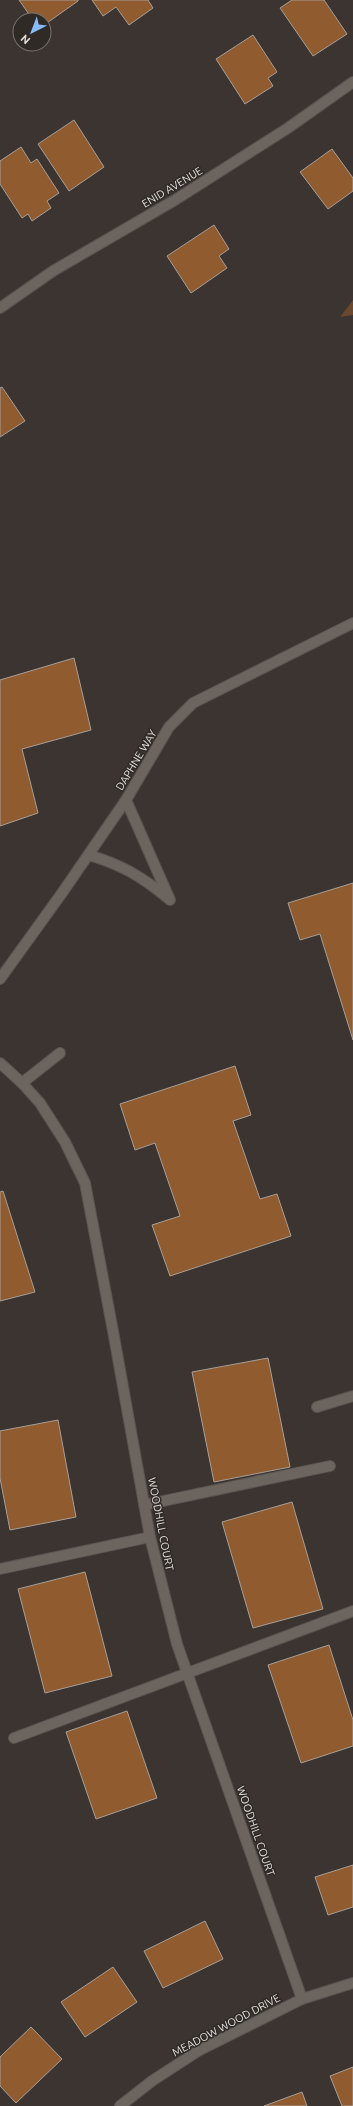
<svg xmlns="http://www.w3.org/2000/svg" width="353" height="2106" font-family="Ubuntu,sans-serif">
<rect width="100%" height="100%" fill="#3b3430"/>
<polygon fill="#69482f" points="353,300 353,315 340,317"/>
<g fill="#905b2e" stroke="#a79f99">
<polygon points="19,0 78,0 78,1 44,25 44,20 33,20"/>
<polygon points="92,0 148,0 153,8 129,25 116,7 103,16"/>
<polygon points="292,0 324,0 347,34 313,56 280,8"/>
<polygon points="253,35 277,72 268,78 273,86 245,104 216,59"/>
<polygon points="74,120 104,167 69,191 38,144"/>
<polygon points="21,147 31,163 37,159 59,193 47,201 51,208 32,221 28,214 22,218 0,184 0,161"/>
<polygon points="332,149 353,178 353,191 328,209 300,172"/>
<polygon points="214,225 229,249 219,256 227,268 191,293 167,256"/>
<polygon points="2,387 25,421 0,437 0,388"/>
<polygon points="74,658 91,730 22,749 38,813 0,826 0,680"/>
<polygon points="353,883 353,1040 320,934 300,940 288,903"/>
<polygon points="235,1066 251,1115 233,1121 260,1199 277,1194 291,1236 170,1276 152,1225 180,1216 155,1143 135,1150 120,1104"/>
<polygon points="3,1191 35,1292 0,1301 0,1192"/>
<polygon points="268,1358 290,1467 214,1482 192,1372"/>
<polygon points="58,1420 76,1517 10,1530 0,1478 0,1431"/>
<polygon points="292,1502 323,1609 253,1628 222,1522"/>
<polygon points="85,1572 112,1676 45,1693 18,1589"/>
<polygon points="329,1645 353,1720 353,1746 301,1763 268,1665"/>
<polygon points="127,1711 157,1798 96,1819 66,1732"/>
<polygon points="353,1865 353,1907 328,1915 315,1877"/>
<polygon points="205,1921 223,1959 163,1988 144,1951"/>
<polygon points="113,1967 137,2002 85,2037 61,2002"/>
<polygon points="31,2027 62,2059 16,2103 0,2086 0,2057"/>
<polygon points="353,2067 353,2106 342,2106 330,2076"/>
<polygon points="302,2092 307,2106 264,2106"/>
</g>
<g fill="none" stroke-linecap="round" stroke-linejoin="round">
<g stroke="#58534f" stroke-width="12">
<g id="minor">
<polyline points="0,308 53,271 175,200 288,128 353,82"/>
<polyline points="126,800 170,900"/>
<path d="M89,855C122,865 141,876 169,899"/>
<polyline points="0,979 62,893 126,800 169,727 193,703 353,623"/>
<polyline points="0,1063 22,1083 40,1103 65,1142 85,1183 113,1331 150,1537 177,1644 302,1999"/>
<polyline points="22,1083 60,1053"/>
<polyline points="317,1407 353,1396"/>
<polyline points="144,1505 330,1466"/>
<polyline points="0,1569 150,1537"/>
<polyline points="14,1738 353,1611"/>
<polyline points="120,2106 152,2081 198,2051 302,1999 353,1983"/>
</g>
</g>
<use href="#minor" stroke="#6b645f" stroke-width="10"/>
</g>
<g text-anchor="middle" dominant-baseline="central" stroke-width="3" stroke-linejoin="round" paint-order="stroke">
<g font-size="11" fill="#e4e0dd" stroke="#302a26">
<text transform="translate(172 187) rotate(-31)">ENID AVENUE</text>
<text transform="translate(136 760) rotate(-59)">DAPHNE WAY</text>
<text transform="translate(161 1524) rotate(79)">WOODHILL COURT</text>
<text transform="translate(256 1831) rotate(71)">WOODHILL COURT</text>
<text transform="translate(226 2025) rotate(-28)">MEADOW WOOD DRIVE</text>
</g>
</g>
<g transform="translate(32 32) rotate(222)"><circle r="19" fill="#302a26" stroke="#78736f"/>
<path d="M0-3L7 15L0 10L-7 15Z" fill="#87bbfc"/>
<text y="-6" font-size="11" font-weight="bold" text-anchor="middle" fill="#e4e0dd">N</text>
</g>
</svg>
